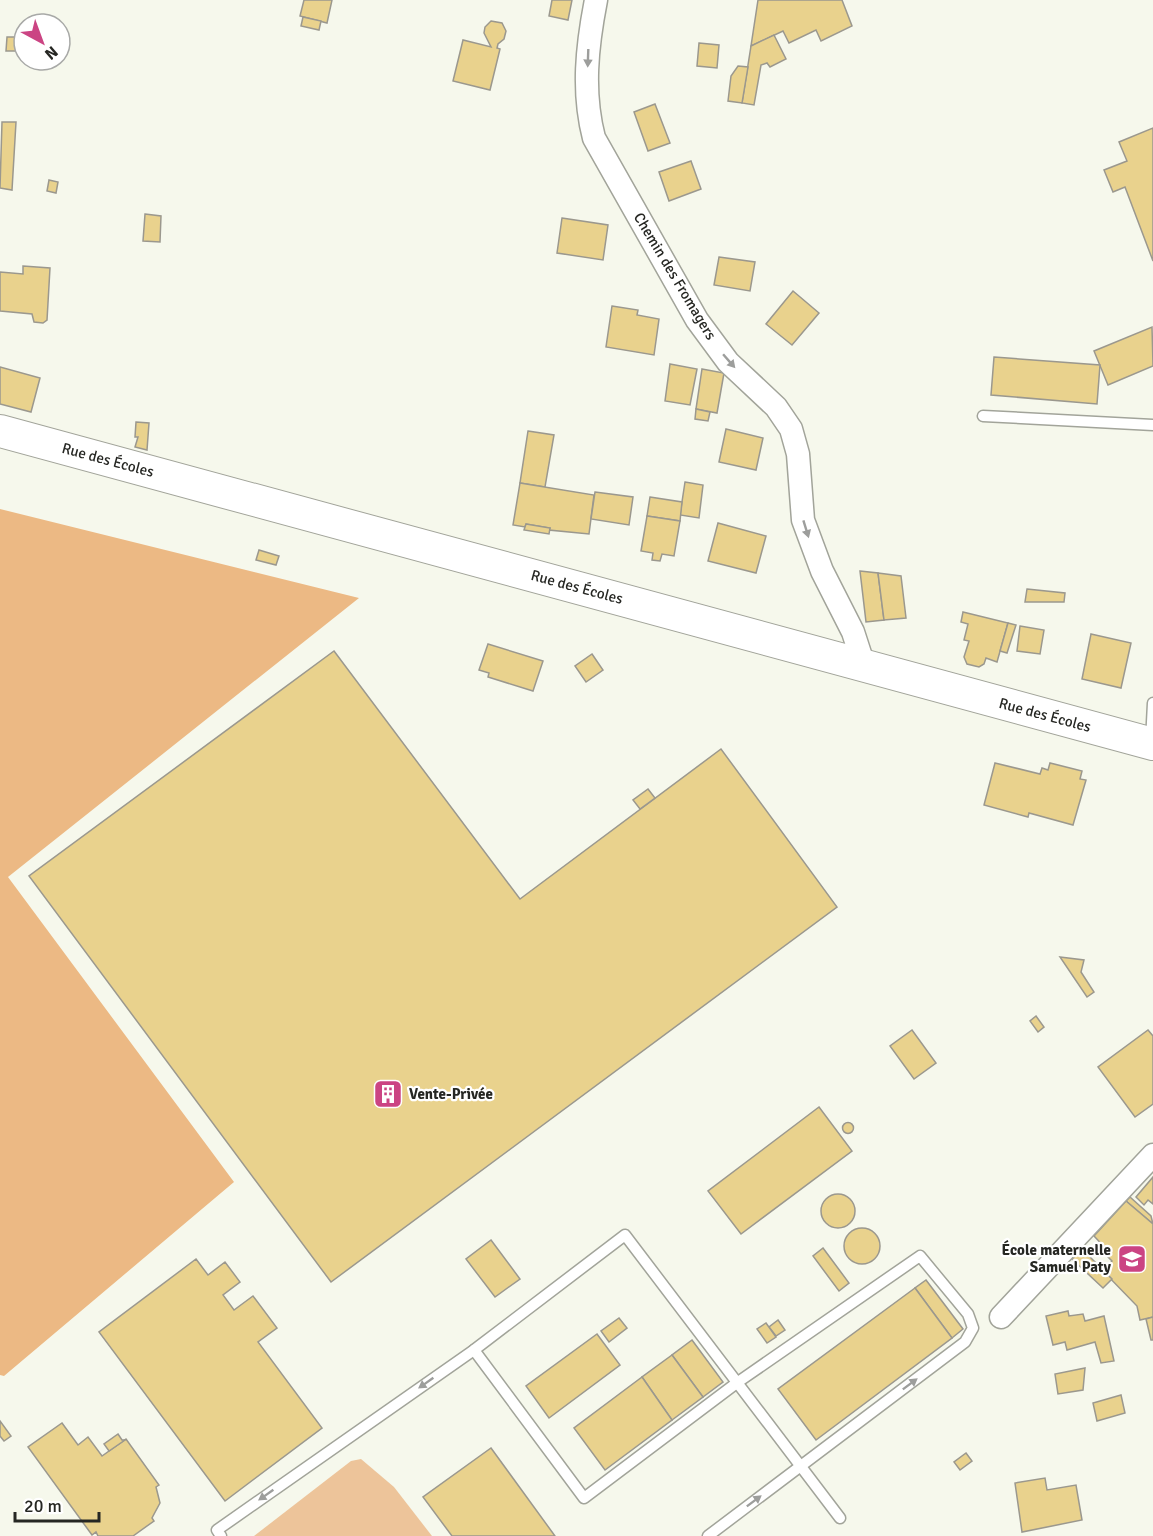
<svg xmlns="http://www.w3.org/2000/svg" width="1153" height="1536" font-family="Signika,sans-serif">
<rect width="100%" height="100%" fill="#f6f8ec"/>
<polygon fill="#edc49a" points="361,1459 394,1487 432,1536 254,1536 351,1461"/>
<polygon fill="#ecb984" points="0,509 359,598 8,877 234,1182 4,1376 0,1375"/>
<g fill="#e9d28d" stroke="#9b988e" stroke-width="1.5">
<polygon points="304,0 332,0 327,23 300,16"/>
<polygon points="552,0 572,0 568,20 549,16"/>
<polygon points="758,0 842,0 852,26 821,41 816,30 789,43 783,31 751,46"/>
<polygon points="303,17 321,21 319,30 301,26"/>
<polygon points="491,21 502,23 506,31 504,39 498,44 497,48 500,49 490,90 453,81 463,40 491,47 484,33 485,27"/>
<polygon points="774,35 786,59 770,67 767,63 761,65 754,105 742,103 751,46"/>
<polygon points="7,37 24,37 24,51 6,51"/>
<polygon points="699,43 719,45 717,68 697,66"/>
<polygon points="738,66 748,67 742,103 728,101 731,76"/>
<polygon points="655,104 670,143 648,151 634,112"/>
<polygon points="2,122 16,122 12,190 0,188"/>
<polygon points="1153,128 1153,261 1125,187 1113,192 1104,170 1127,161 1119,142"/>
<polygon points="691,161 701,189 669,201 659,172"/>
<polygon points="49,180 58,182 56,193 47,191"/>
<polygon points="145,214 161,216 160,242 143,241"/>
<polygon points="562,218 608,225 603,260 557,253"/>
<polygon points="719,257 755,262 750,291 714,285"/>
<polygon points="23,266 50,268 47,320 43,323 34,322 32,314 0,311 0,272 23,274"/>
<polygon points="793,291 819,313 792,345 766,324"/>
<polygon points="612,306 638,310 637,315 659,319 654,355 606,347"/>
<polygon points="1152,327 1153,366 1108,385 1094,351"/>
<polygon points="994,357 1100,365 1097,404 991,395"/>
<polygon points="670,364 697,369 690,405 665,401"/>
<polygon points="0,367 40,378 31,412 0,404"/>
<polygon points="702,369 724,373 717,413 696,409"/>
<polygon points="696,409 710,412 708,421 695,419"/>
<polygon points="136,422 149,423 147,450 135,447 138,437 135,437"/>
<polygon points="726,429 763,438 756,470 719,462"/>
<polygon points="528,431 554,435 545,487 520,483"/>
<polygon points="685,482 703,485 699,518 680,515"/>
<polygon points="520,483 594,495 589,534 549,530 550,528 526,524 525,527 513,525"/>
<polygon points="595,492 633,497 629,525 591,519"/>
<polygon points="650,497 682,502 680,521 647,516"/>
<polygon points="647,516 680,521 674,556 662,554 660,561 652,560 653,553 641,551"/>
<polygon points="718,523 766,536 756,573 708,561"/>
<polygon points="526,524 550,528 549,534 524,530"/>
<polygon points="259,550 279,556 276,565 256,560"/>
<polygon points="860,571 878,573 884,620 866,622"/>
<polygon points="878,573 901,576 906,618 884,620"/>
<polygon points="1027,589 1065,593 1064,602 1025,602"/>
<polygon points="963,612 1008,623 997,662 986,658 984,664 979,667 967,664 964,657 969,641 964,640 968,624 961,622"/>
<polygon points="1008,623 1016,625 1007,653 1000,651"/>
<polygon points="1020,626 1044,630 1040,654 1017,651"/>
<polygon points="1091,634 1131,643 1121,688 1082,679"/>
<polygon points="488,644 543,661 533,691 488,677 489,673 479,670"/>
<polygon points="334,651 520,899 721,749 837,907 331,1282 29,876"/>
<polygon points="592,654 603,670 586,682 575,666"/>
<polygon points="995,763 1040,774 1042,768 1048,770 1050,763 1082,771 1080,779 1086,780 1073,825 1029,813 1028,817 984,805"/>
<polygon points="648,789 655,798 640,809 633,800"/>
<polygon points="1060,957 1084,960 1081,972 1094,992 1087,997"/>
<polygon points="1036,1016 1044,1027 1038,1032 1030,1021"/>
<polygon points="912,1030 936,1063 914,1079 890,1046"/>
<polygon points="1148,1030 1153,1036 1153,1104 1135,1117 1098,1067"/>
<polygon points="819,1107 852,1151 741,1234 708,1191"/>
<circle cx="848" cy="1128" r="5.5"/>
<polygon points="1153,1177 1153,1204 1148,1200 1144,1205 1136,1197"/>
<circle cx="838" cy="1211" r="17"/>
<polygon points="1130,1197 1151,1216 1153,1224 1126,1201"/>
<polygon points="1126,1201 1153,1224 1153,1317 1140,1320 1137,1306 1103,1271 1112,1261 1108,1257 1111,1254 1094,1236"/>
<circle cx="862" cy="1246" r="18"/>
<polygon points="491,1240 520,1279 495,1297 466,1259"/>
<polygon points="823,1248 849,1283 839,1291 813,1256"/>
<polygon points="1082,1249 1112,1279 1103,1288 1072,1259"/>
<polygon points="196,1259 208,1275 225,1262 240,1282 223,1295 234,1310 253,1296 277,1328 258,1342 322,1428 225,1501 99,1332"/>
<polygon points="926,1280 963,1329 952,1338 915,1288"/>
<polygon points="915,1288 952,1338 816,1440 778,1389"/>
<polygon points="1068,1311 1069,1316 1083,1314 1085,1321 1104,1316 1114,1361 1101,1363 1095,1342 1067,1350 1065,1342 1053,1345 1046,1316"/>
<polygon points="1153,1317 1153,1340 1151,1340 1146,1319"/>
<polygon points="619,1318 627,1328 609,1342 601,1331"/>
<polygon points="778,1320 785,1330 776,1336 769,1327"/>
<polygon points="766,1323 776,1337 767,1343 757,1329"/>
<polygon points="597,1334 620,1365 549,1418 526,1386"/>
<polygon points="692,1340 723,1382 703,1397 672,1355"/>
<polygon points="672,1355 703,1397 672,1420 642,1377"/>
<polygon points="1085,1368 1083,1390 1058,1394 1055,1374"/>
<polygon points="642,1377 672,1420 605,1470 574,1428"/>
<polygon points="1121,1395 1125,1413 1097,1421 1093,1403"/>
<polygon points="0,1421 11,1436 4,1441 0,1436"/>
<polygon points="62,1423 78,1445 88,1437 102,1456 126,1439 159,1485 156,1487 160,1503 152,1518 154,1521 133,1536 98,1536 96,1532 92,1535 28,1447"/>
<polygon points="118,1434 122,1440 125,1440 109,1451 104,1444"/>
<polygon points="491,1448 555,1536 452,1536 423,1497"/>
<polygon points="966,1453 972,1461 960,1470 954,1462"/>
<polygon points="1045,1478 1047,1490 1076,1485 1082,1520 1022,1532 1015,1483"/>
</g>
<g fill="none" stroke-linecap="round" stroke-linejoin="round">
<g stroke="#a2a49a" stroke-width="13">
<g id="lane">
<polyline points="983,416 1153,425"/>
<polyline points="1151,741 1153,703"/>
<polyline points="474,1350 584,1498 738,1382 920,1256 968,1314 973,1328 965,1342 708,1536"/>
<polyline points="221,1536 217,1530 474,1350 625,1235 840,1518"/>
</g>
</g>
<g stroke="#a2a49a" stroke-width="25">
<g id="street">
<path d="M596,0C587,46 582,92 594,138L697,320L728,362L776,407L791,429L798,454L803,520L822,571L853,632L864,666"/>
<polyline points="1001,1317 1153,1155"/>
</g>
</g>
<g stroke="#a2a49a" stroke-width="34">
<polyline id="secondary" points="0,431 1153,744"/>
</g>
<use href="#lane" stroke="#fff" stroke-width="10"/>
<use href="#street" stroke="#fff" stroke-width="22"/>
<use href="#secondary" stroke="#fff" stroke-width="32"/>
</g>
<defs><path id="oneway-solid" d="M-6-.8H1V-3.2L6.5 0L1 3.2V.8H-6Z" transform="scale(1.5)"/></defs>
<g fill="#9d9e9c">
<use href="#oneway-solid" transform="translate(588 58) rotate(92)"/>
<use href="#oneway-solid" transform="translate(729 361) rotate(49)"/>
<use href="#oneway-solid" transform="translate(806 529) rotate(73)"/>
<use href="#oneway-solid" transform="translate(426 1383) rotate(145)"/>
<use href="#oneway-solid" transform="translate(910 1384) rotate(-37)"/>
<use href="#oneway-solid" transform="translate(266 1495) rotate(145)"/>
<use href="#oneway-solid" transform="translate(754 1501) rotate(-37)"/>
</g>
<defs>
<g id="building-square" transform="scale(1.5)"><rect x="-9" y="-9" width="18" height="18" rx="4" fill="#cb4483" stroke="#fff"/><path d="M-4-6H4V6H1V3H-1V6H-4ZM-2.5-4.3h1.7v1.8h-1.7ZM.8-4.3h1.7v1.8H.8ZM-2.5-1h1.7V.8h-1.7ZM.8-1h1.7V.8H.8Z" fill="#fff"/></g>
<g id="school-square" transform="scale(1.5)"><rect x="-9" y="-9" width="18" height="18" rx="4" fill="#cb4483" stroke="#fff"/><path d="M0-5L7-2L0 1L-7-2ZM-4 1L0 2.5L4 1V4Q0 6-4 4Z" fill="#fff"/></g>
</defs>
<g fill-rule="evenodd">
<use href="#building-square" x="388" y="1094"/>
<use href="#school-square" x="1132" y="1259"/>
</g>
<g text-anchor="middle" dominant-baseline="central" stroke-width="4.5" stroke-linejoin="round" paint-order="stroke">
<g font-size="15" fill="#262723" stroke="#fff">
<text transform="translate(675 276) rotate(59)">Chemin des Fromagers</text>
<text transform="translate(108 460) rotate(15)">Rue des Écoles</text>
<text transform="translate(577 587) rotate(15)">Rue des Écoles</text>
<text transform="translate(1045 715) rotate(15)">Rue des Écoles</text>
</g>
<g font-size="15" font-weight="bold" fill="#262723" stroke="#fff" text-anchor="start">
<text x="409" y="1094">Vente-Privée</text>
<text x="1111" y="1250" text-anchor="end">École maternelle<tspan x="1111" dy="17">Samuel Paty</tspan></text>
</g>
</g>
<g transform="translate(42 42) rotate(139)"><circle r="28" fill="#ffffff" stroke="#a8a9a7" stroke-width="1.5"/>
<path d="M0-4.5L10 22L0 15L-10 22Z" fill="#cb4483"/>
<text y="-9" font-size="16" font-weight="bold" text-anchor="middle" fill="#262723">N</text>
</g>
<path d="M15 1512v9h84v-9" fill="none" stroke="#262723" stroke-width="3"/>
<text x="24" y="1512" font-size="18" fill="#262723" stroke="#ffffff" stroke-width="4.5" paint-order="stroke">20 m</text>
</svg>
